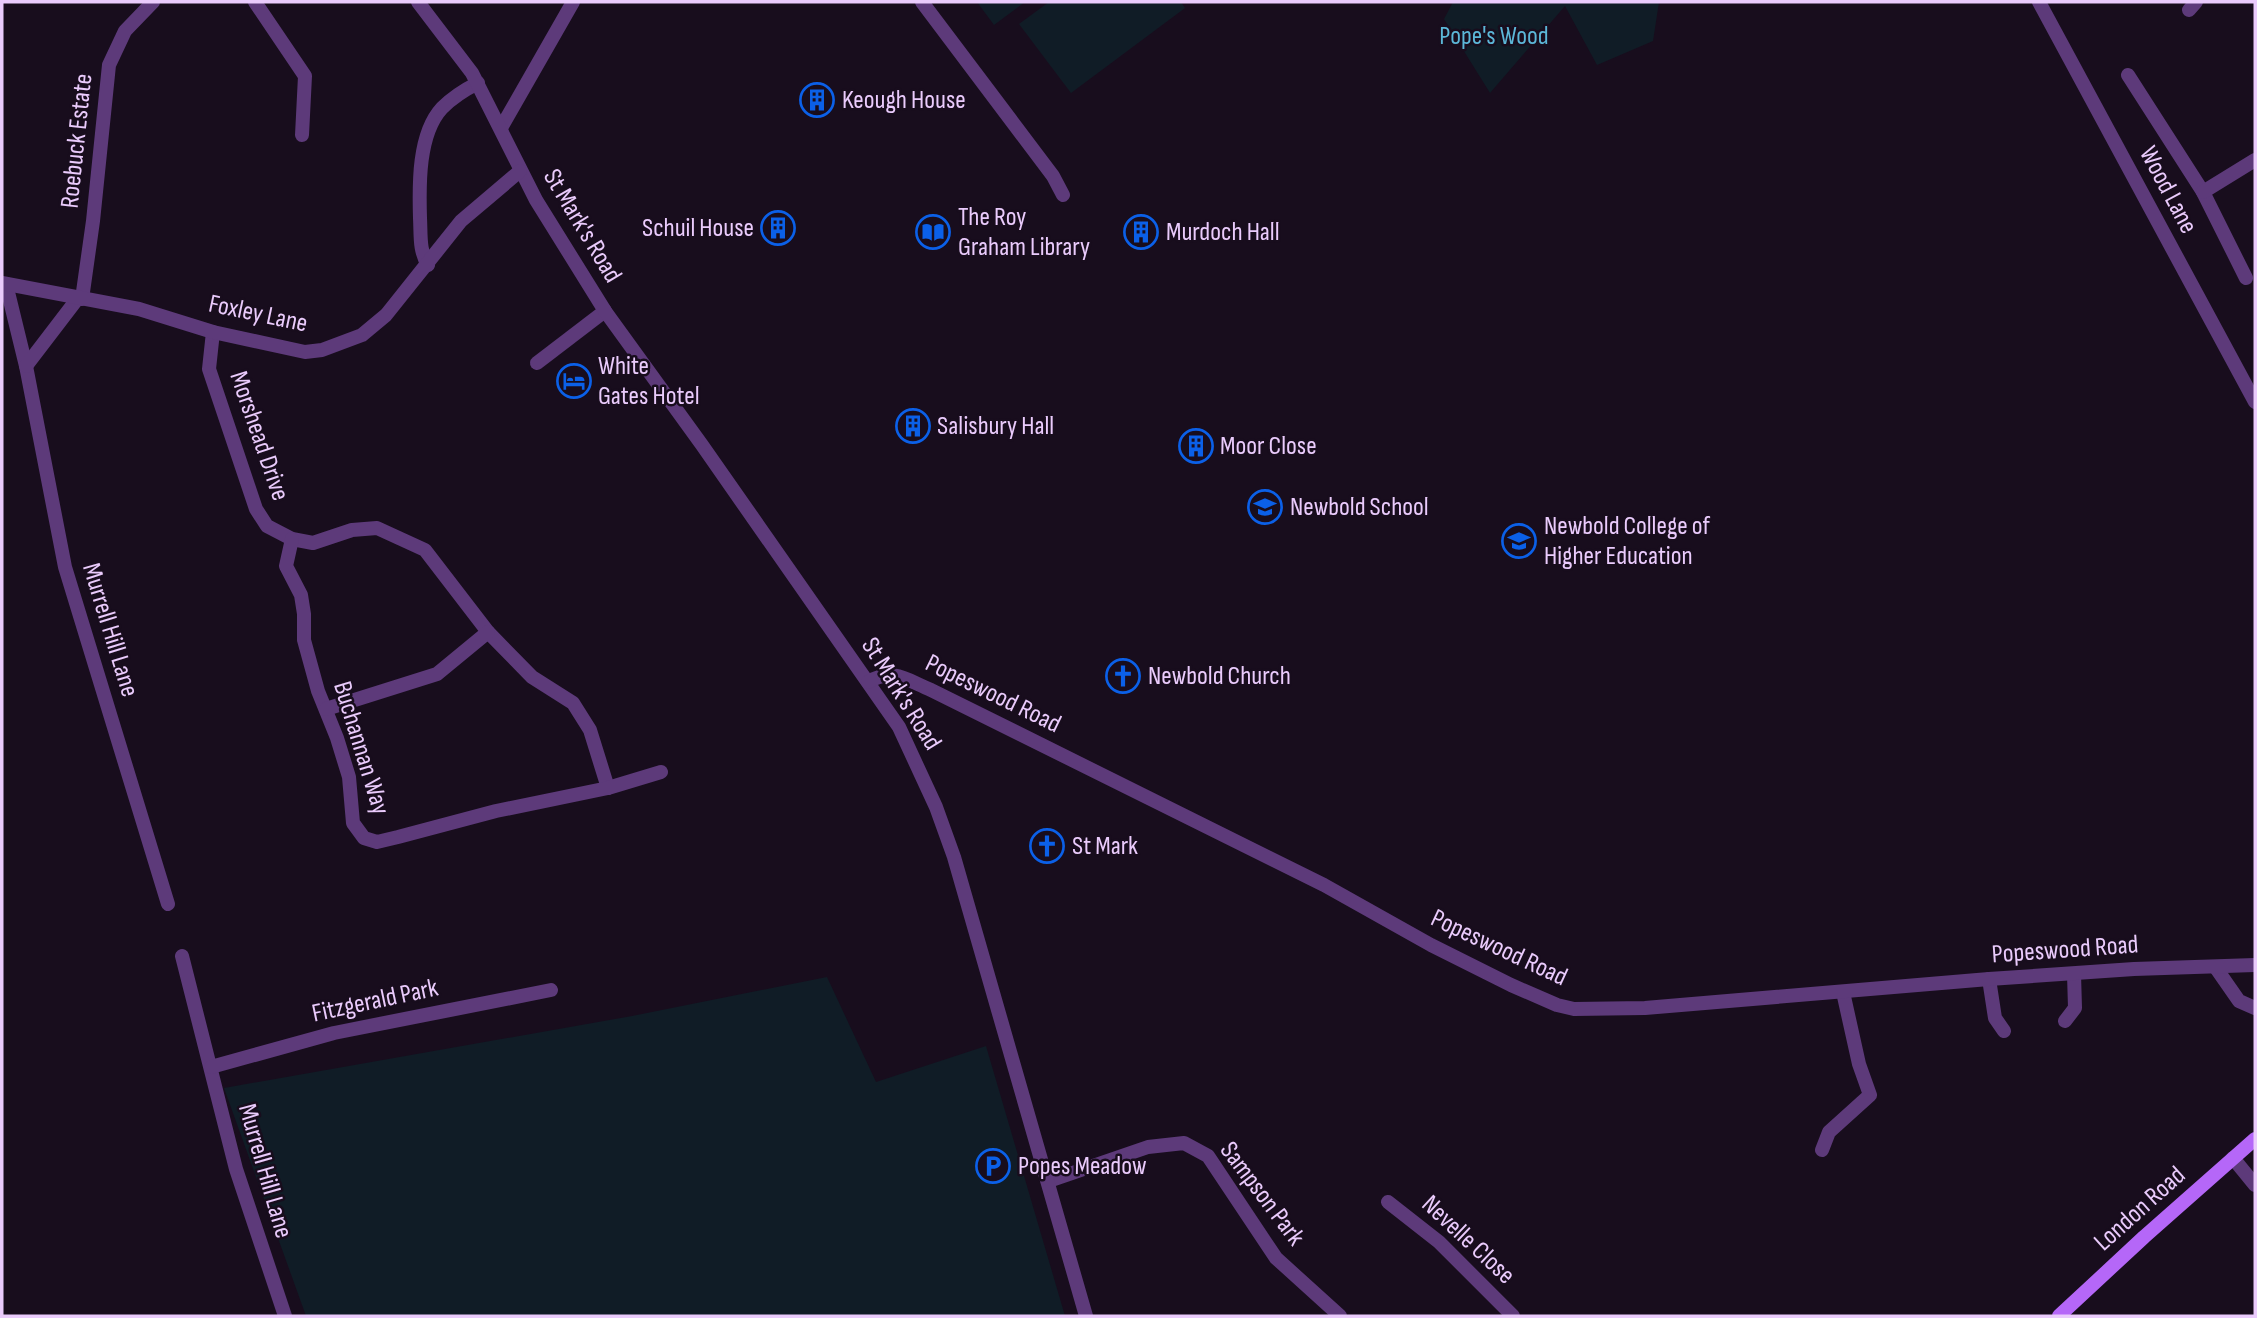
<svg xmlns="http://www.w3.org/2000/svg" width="2257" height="1318" font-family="'Sofia Sans Condensed',sans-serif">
<rect width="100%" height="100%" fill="#180d1d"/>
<g fill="#101c26">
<polygon points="977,2 1025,2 994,25"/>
<polygon points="1049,2 1181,2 1185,8 1071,93 1019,24"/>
<polygon points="1453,2 1659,2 1653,41 1597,65 1565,6 1490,93 1444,19"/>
<polygon points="827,977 876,1082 986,1046 1065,1316 306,1316 224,1088 632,1016"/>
</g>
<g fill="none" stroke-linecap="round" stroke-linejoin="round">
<g stroke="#5d3a7a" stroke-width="14">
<polyline points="255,2 305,76 302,135"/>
<polyline points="922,2 1053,176 1063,195"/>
<polyline points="2039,2 2255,402"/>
<polyline points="2189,10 2196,2"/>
<polyline points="2128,75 2203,192 2246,278"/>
<polyline points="501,128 573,2"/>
<polyline points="2203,192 2255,160"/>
<path d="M428,265C419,250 421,236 420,218C419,185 418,134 442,108C452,98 466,89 478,83"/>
<polyline points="6,284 26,366 65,567 168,904"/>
<polyline points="82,299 93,221 109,65 125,31 153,2"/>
<polyline points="213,332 209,369 256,509 267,526 292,539 313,543 352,530 377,528 425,550 488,632 532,677 573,703 590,730 608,788"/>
<polyline points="537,363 605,311"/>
<polyline points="26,366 78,298"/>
<polyline points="292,539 286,566 301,595 304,614 304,640 318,691 337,738 349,777 353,823 364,838 377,842 398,837 496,811 608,788 661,772"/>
<polyline points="326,709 437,674 488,632"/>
<polyline points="182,956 236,1169 285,1316"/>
<polyline points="2216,968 2239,1001 2255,1008"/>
<polyline points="1989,979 1995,1018 2004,1031"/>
<polyline points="2065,1021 2075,1008 2074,974"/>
<polyline points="211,1067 334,1033 551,990"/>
<polyline points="1822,1150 1829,1132 1870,1095 1859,1064 1843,992"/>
<polyline points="2233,1158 2255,1185"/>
<polyline points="1049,1181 1148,1147 1184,1143 1208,1156 1276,1258 1340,1316"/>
<polyline points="1388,1202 1439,1242 1513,1316"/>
</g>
<g stroke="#5d3a7a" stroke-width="14">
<polyline points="418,2 472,73 536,200 605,311 702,445 899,727 936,807 954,857 1086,1316"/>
<polyline points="2,283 139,309 213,332 305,352 322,350 362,335 386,315 461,221 520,171"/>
<path d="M868,682C893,667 907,680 931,690L1324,885L1431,945L1511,985L1557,1005L1574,1009L1645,1008L1989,979L2134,969L2255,965"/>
</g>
<polyline stroke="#b567f8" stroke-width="14" points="2059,1316 2144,1237 2255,1139"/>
</g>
<defs>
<g id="building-ring" transform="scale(1.75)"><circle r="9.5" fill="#180d1d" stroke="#0b60e8" stroke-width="1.5"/><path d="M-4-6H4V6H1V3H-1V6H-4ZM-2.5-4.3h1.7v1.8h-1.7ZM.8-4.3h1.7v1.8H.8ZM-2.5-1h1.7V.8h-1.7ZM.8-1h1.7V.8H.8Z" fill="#0b60e8"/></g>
<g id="library-ring" transform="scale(1.75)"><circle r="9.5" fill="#180d1d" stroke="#0b60e8" stroke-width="1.5"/><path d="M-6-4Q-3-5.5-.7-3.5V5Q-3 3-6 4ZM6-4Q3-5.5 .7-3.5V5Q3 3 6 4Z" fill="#0b60e8"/></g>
<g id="hotel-ring" transform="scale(1.75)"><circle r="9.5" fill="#180d1d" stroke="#0b60e8" stroke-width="1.5"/><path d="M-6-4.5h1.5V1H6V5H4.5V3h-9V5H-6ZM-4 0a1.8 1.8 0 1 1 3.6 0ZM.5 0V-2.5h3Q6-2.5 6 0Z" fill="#0b60e8"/></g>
<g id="school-ring" transform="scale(1.75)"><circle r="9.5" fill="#180d1d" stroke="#0b60e8" stroke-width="1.5"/><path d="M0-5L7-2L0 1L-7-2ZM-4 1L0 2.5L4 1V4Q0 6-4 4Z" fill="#0b60e8"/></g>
<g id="university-ring" transform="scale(1.75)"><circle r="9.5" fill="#180d1d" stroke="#0b60e8" stroke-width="1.5"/><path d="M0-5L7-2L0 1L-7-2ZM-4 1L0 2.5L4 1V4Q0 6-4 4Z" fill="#0b60e8"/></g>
<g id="church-ring" transform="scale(1.75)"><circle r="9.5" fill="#180d1d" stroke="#0b60e8" stroke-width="1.5"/><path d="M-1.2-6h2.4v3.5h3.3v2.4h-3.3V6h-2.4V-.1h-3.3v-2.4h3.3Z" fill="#0b60e8"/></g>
<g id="parking-ring" transform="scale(1.75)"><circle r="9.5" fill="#180d1d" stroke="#0b60e8" stroke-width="1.5"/><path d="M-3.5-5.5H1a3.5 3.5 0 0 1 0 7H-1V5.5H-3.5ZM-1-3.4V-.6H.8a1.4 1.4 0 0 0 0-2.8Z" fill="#0b60e8"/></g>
</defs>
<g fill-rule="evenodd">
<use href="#building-ring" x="817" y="100"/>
<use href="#building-ring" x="778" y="228"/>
<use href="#library-ring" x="933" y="232"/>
<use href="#building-ring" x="1141" y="232"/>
<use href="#hotel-ring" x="574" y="381"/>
<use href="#building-ring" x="913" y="426"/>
<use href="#building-ring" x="1196" y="446"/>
<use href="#school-ring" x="1265" y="507"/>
<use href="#university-ring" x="1519" y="541"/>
<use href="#church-ring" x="1123" y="676"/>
<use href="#church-ring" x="1047" y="846"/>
<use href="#parking-ring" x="993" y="1166"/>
</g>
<g text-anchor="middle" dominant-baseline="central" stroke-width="5" stroke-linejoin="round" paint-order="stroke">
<g font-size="26" fill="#5cb7d8" stroke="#180d1d">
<text x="1494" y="36">Pope's Wood</text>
</g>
<g font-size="26" fill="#eacbfc" stroke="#180d1d" text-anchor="start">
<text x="842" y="100">Keough House</text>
<text x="958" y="217">The Roy<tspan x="958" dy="30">Graham Library</tspan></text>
<text x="754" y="228" text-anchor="end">Schuil House</text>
<text x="1166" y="232">Murdoch Hall</text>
<text x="598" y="366">White<tspan x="598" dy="30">Gates Hotel</tspan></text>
<text x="937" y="426">Salisbury Hall</text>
<text x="1220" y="446">Moor Close</text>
<text x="1290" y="507">Newbold School</text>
<text x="1544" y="526">Newbold College of<tspan x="1544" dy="30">Higher Education</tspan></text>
<text x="1148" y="676">Newbold Church</text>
<text x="1072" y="846">St Mark</text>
<text x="1018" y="1166">Popes Meadow</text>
</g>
<g font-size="26" fill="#eacbfc" stroke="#180d1d">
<text transform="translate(77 141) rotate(-84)">Roebuck Estate</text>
<text transform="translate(2168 190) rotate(62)">Wood Lane</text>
<text transform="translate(582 226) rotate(59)">St Mark's Road</text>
<text transform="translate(258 314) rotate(12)">Foxley Lane</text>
<text transform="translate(259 436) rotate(71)">Morshead Drive</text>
<text transform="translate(110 630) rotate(73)">Murrell Hill Lane</text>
<text transform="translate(901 694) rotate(58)">St Mark's Road</text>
<text transform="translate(993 694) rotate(26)">Popeswood Road</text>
<text transform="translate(361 748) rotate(73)">Buchannan Way</text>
<text transform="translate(1499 948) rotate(25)">Popeswood Road</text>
<text transform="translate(2065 950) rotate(-4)">Popeswood Road</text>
<text transform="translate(375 1001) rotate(-12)">Fitzgerald Park</text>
<text transform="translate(265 1171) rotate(74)">Murrell Hill Lane</text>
<text transform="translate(1262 1194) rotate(53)">Sampson Park</text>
<text transform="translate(2140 1209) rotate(-42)">London Road</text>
<text transform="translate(1468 1240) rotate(43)">Nevelle Close</text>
</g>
</g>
<rect width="2257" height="1318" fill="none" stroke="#eacbfc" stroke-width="7"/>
</svg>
